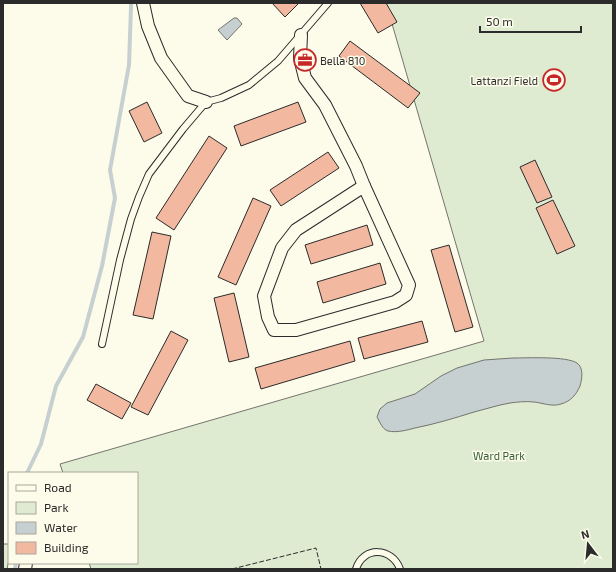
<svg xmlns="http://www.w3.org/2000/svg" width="616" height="572" font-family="'Exo 2',sans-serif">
<rect width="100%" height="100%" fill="#fdfbea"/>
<g fill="#deebd1" stroke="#74746e">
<polygon points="386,3 613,3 613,569 91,569 89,563 137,563 137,473 63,473 60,464 484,341"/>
<polygon points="3,544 9,544 9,559 7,569 3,569"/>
</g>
<g fill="#c7d0d0" stroke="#74746e">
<polygon points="234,18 237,18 242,24 227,40 218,30"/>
<path d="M513,358C528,358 566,356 577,363C584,368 582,379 580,386C576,395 571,401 561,404C552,407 543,403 534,402C526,401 517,402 510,403C498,405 486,409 474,412C455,418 435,424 415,428C407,430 397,433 388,431C382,429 380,422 377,417L380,409L387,403L415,394L441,376L457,368L484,360Z"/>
</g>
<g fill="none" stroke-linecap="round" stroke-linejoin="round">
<g stroke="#c7d0d0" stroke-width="4">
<polyline points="27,473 41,444 56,386 83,337 102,266 115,198 110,170 129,65 131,7 131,3"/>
<polyline points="15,569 16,563"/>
</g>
</g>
<g fill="#f2b8a0" stroke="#2b2b2b">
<polygon points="272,3 299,3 285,17"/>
<polygon points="360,3 386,3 397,22 378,33"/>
<polygon points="350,41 420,93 408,108 339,56"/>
<polygon points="147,102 162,133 144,142 129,111"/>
<polygon points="298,102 306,122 241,146 234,126"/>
<polygon points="209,136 227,148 174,230 156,218"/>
<polygon points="328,152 339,168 281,206 270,190"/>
<polygon points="535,160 552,197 537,203 520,167"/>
<polygon points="253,198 271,206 236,285 218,277"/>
<polygon points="553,200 575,246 557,254 536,208"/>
<polygon points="367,225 373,245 311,264 305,245"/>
<polygon points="152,232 171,236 153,319 133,315"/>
<polygon points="449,245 473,327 455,332 431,250"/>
<polygon points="380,263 386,284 323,303 317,282"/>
<polygon points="234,293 249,357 229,362 214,298"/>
<polygon points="422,321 428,342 364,359 358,338"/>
<polygon points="171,331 188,340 148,415 131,407"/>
<polygon points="350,341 355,361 261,389 255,368"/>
<polygon points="96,384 131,403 122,419 87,400"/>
</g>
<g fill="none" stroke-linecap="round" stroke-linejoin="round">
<g stroke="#2b2b2b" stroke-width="8">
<g id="service">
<polyline points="102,344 120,260 131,219 139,197 149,174 183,129 206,102 221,98 249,85 278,61 328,3"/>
<path d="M356,569C363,546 392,547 400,569"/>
</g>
</g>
<g stroke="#2b2b2b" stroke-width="14">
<g id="minor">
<polyline points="143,3 148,26 161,58 188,96 206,102"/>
<polyline points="301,35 300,58 305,78 325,105 356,166 364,186"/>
<polygon points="364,186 409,285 406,295 395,302 296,330 274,330 268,317 264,296 282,248 296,230"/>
<polyline points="25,569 26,563"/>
</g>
</g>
<use href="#service" stroke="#fdfbea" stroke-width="6"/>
<use href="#minor" stroke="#fdfbea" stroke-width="12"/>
<polyline stroke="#2b2b2b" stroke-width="1" stroke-dasharray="5 2" stroke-linecap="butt" points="232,569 316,548 321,569"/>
</g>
<defs>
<g id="office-ring" transform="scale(1.15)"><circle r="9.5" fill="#fdfbea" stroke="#c62828" stroke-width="1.5"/><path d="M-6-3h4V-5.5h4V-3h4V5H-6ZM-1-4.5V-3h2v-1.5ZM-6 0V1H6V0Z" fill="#c62828"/></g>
<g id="stadium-ring" transform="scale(1.15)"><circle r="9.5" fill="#fdfbea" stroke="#c62828" stroke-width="1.5"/><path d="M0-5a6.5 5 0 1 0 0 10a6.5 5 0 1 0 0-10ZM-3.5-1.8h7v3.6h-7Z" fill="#c62828"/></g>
</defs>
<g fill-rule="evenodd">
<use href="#office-ring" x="305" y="60"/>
<use href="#stadium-ring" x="554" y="80"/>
</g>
<g text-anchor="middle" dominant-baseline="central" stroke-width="3" stroke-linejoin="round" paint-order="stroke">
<g font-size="11" fill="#2b2b2b" stroke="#fdfbea" text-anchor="start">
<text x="320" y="60">Bella 810</text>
<text x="538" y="80" text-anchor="end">Lattanzi Field</text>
</g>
<g font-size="11" fill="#34623c" stroke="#fdfbea">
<text x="499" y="455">Ward Park</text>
</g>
</g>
<rect width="616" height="572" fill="none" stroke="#2b2b2b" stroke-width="8"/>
<rect x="8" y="472" width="130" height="92" fill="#fdfbea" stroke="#a9a89e"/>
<rect x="16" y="485" width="20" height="6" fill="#fdfbea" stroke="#a9a89e"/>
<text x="44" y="492" font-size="12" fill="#2b2b2b">Road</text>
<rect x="16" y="502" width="20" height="12" fill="#deebd1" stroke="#a9a89e"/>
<text x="44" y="512" font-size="12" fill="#2b2b2b">Park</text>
<rect x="16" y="522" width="20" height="12" fill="#c7d0d0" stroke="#a9a89e"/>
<text x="44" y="532" font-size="12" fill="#2b2b2b">Water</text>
<rect x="16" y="542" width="20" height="12" fill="#f2b8a0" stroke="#a9a89e"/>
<text x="44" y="552" font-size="12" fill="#2b2b2b">Building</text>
<g transform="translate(588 544) rotate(344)" stroke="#fdfbea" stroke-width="3" paint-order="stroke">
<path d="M0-3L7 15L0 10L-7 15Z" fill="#2b2b2b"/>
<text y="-6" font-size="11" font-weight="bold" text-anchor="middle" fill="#2b2b2b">N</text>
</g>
<path d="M480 26v6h101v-6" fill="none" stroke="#2b2b2b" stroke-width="2"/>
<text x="486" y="26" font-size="12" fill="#2b2b2b" stroke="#fdfbea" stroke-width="3" paint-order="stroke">50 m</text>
</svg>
